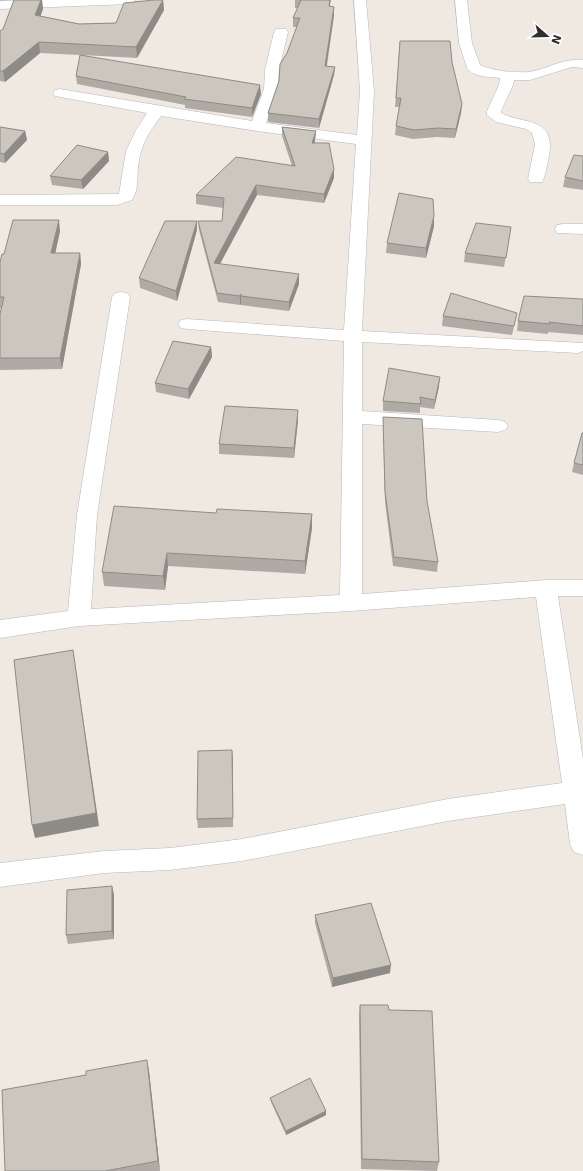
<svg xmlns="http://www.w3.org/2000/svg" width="583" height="1171" font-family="'DejaVu Sans',sans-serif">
<rect width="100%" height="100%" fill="#efe9e1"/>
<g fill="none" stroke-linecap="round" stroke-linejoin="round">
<g stroke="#b4b7c1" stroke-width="1">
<g id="minor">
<polygon points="28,0 136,0 130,4 0,9 0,1"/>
<path d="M354,0H366L374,91L362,331L583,343V351L578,353L362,342V411L498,420L505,422L508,426L505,430L498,432L362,424V594L546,580H583V596H558L583,759V855L574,852L570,844L565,804L448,821L242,861L170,870L104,873L0,887V863L104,851L170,848L242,839L448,799L562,783L536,597L351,611L79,626L0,638V620L68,611L77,515L112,297L115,293L121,292L127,293L130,297L97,515L91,609L340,595L344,341L187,329L181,328L178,324L181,320L187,319L344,330L356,144L257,131L161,116C151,129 141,144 139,161C136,174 140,188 132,200L117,205H0V195L119,194L126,151L136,130L147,113L55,96L53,93L55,90L60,89L252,121L264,89L265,70L274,32L276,29H286L288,32L279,70L278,89L266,123L357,135L360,91Z"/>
<path d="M455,0H467L472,43L480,65C493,71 514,73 529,72C548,69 562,58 583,60V68L572,67L530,80H514L513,85L501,111V113C524,125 556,116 549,156C547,164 546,175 542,182H530L528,179L535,144L532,133L526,129L496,122L487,115V111L499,85L500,78C490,77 473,77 467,68L459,43Z"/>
<polygon points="563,224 583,224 583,234 557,233 555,229 557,225"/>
</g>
</g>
<use href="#minor" fill="#fff" fill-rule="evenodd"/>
</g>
<g fill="#afaba4">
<polygon points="14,0 42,0 43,9 40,16 79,24 116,23 154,0 163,0 164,10 137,58 82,55 261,94 252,117 185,108 185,105 77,84 76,76 80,55 40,53 5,82 0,81 0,31 3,29"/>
<polygon points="295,0 331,0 330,6 334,15 327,66 335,67 334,75 319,128 268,122 268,113 279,81 287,53 297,27 293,27 293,18 297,8 295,8"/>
<polygon points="400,41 452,62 462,104 461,113 455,138 437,137 413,139 395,135 396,126 399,107 395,107"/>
<polygon points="0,127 25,131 27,140 5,163 0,162"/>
<polygon points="282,127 316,131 315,140 315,143 334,169 334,178 324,203 257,195 220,264 299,284 289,311 241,305 241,304 240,305 218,302 199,230 198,221 222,221 223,208 196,204 196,195 292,166 282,136"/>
<polygon points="108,152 109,161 83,189 52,185 50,176"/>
<polygon points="583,156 583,190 563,187 565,177"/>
<polygon points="434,216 434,226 426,258 386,253 387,243"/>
<polygon points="511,227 504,267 464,262 465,253"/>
<polygon points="197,230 177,301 140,288 139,278"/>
<polygon points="60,231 55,253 80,253 81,264 62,369 0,370 0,314 1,308 0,308 0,262 4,254"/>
<polygon points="583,299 583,335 548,332 548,334 517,331 518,321"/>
<polygon points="517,313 512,335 442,326 443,316"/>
<polygon points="211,347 212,357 189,399 156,392 155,383"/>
<polygon points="439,386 434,409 420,407 420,413 383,411 383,401"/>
<polygon points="298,410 298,420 294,458 219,454 219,444"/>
<polygon points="383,417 438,562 437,572 393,566 385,502 383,427"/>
<polygon points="583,433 583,475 572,472 574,463"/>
<polygon points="216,513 312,514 312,528 305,574 168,566 165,590 104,586 102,572"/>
<polygon points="233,759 233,827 198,828 197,819"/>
<polygon points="112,886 114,895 114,939 68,944 66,935"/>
<polygon points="315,915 390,973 332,987 315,923"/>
<polygon points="360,1005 389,1010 439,1162 437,1171 361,1169 359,1016"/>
<polygon points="149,1071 160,1171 5,1171"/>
<polygon points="270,1098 326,1111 326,1115 286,1135 271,1102"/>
</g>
<g fill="#8e8b86">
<polygon points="41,0 42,0 43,9 37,26 35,15"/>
<polygon points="163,0 164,10 137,58 136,47"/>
<polygon points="334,7 334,15 325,75 325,66"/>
<polygon points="39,42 40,53 5,82 3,71"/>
<polygon points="335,67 334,75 319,128 319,119"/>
<polygon points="260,85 261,94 252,117 252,108"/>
<polygon points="462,104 461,113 455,138 456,129"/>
<polygon points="25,131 27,140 5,163 4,154"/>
<polygon points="316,131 315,140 312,152 312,143"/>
<polygon points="108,152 109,161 83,189 81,180"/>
<polygon points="334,169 334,178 324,203 324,194"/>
<polygon points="256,185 257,195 215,273 214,263"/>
<polygon points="434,216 434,226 426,258 426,248"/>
<polygon points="59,220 60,231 53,264 51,253"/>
<polygon points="197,221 197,230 177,301 176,291"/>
<polygon points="80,253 81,264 62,369 60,358"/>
<polygon points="299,274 299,284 289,311 289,302"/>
<polygon points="240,296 241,296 241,304 240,305"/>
<polygon points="211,347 212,357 189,399 188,389"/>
<polygon points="440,377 439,386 434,409 435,400"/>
<polygon points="298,410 298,420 294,458 294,448"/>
<polygon points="312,514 312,528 305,574 305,561"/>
<polygon points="167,553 168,566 165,590 163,576"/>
<polygon points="73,650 99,826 35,838 32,825"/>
<polygon points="232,750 233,759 233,827 233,818"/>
<polygon points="112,886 114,895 114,939 112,931"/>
<polygon points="391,965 390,973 332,987 333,978"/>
<polygon points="147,1060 149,1071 160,1171 158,1161"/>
<polygon points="326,1111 326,1115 286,1135 286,1131"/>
</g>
<g fill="#cbc7bf" stroke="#8e8b86">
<polygon points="14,0 41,0 35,15 79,24 116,23 124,3 154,0 163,0 136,47 39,42 3,71 0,71 0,31 3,29"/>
<polygon points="300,0 330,0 329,6 334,7 325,66 335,67 319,119 268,113 279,81 280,64 287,53 300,18 293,18 301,0"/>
<polygon points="400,41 450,41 452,62 462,104 456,129 438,128 414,130 396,126 401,98 396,98"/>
<polygon points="80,55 260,85 252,108 184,99 186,97 76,76"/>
<polygon points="0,127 25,131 4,154 0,153"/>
<polygon points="282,127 316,131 312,143 329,143 334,169 324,194 256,185 214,263 299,274 289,302 241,296 241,294 240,296 217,293 198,221 222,221 224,198 196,195 236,157 295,166"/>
<polygon points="77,145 108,152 81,180 50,176"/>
<polygon points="574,155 583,156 583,181 565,177"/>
<polygon points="399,193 433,199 434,216 426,248 387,243"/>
<polygon points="13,220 59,220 51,253 80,253 60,358 0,358 0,314 4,297 0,297 0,262 2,254 4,254"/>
<polygon points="165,221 197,221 176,291 139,278"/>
<polygon points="476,223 511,227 506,258 465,253"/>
<polygon points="451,293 517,313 514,326 443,316"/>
<polygon points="524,296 583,299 583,326 549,322 550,324 518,321"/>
<polygon points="173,341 211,347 188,389 155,383"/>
<polygon points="389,368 440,377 435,400 420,397 421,404 383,401"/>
<polygon points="225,406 298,410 294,448 219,444"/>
<polygon points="383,417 422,419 427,501 438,562 394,557 385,492"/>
<polygon points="582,433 583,433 583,465 574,463"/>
<polygon points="114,506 216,513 217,509 312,514 305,561 167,553 163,576 102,572"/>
<polygon points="73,650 96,813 32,825 14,660"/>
<polygon points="232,750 233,818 197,819 198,751"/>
<polygon points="112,886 112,931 66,935 67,890"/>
<polygon points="371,903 391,965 333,978 315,915"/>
<polygon points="360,1005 388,1005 389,1010 432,1011 439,1162 362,1159"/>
<polygon points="147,1060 158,1161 105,1171 5,1171 2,1090 86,1075 86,1071"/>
<polygon points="310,1078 326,1111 286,1131 270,1098"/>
</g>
<g transform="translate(547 36) rotate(110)" stroke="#ffffff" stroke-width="3" paint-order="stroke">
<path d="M0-3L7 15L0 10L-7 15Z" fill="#2e2e2e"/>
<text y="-6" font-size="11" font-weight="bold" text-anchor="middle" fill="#2e2e2e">N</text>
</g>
</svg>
